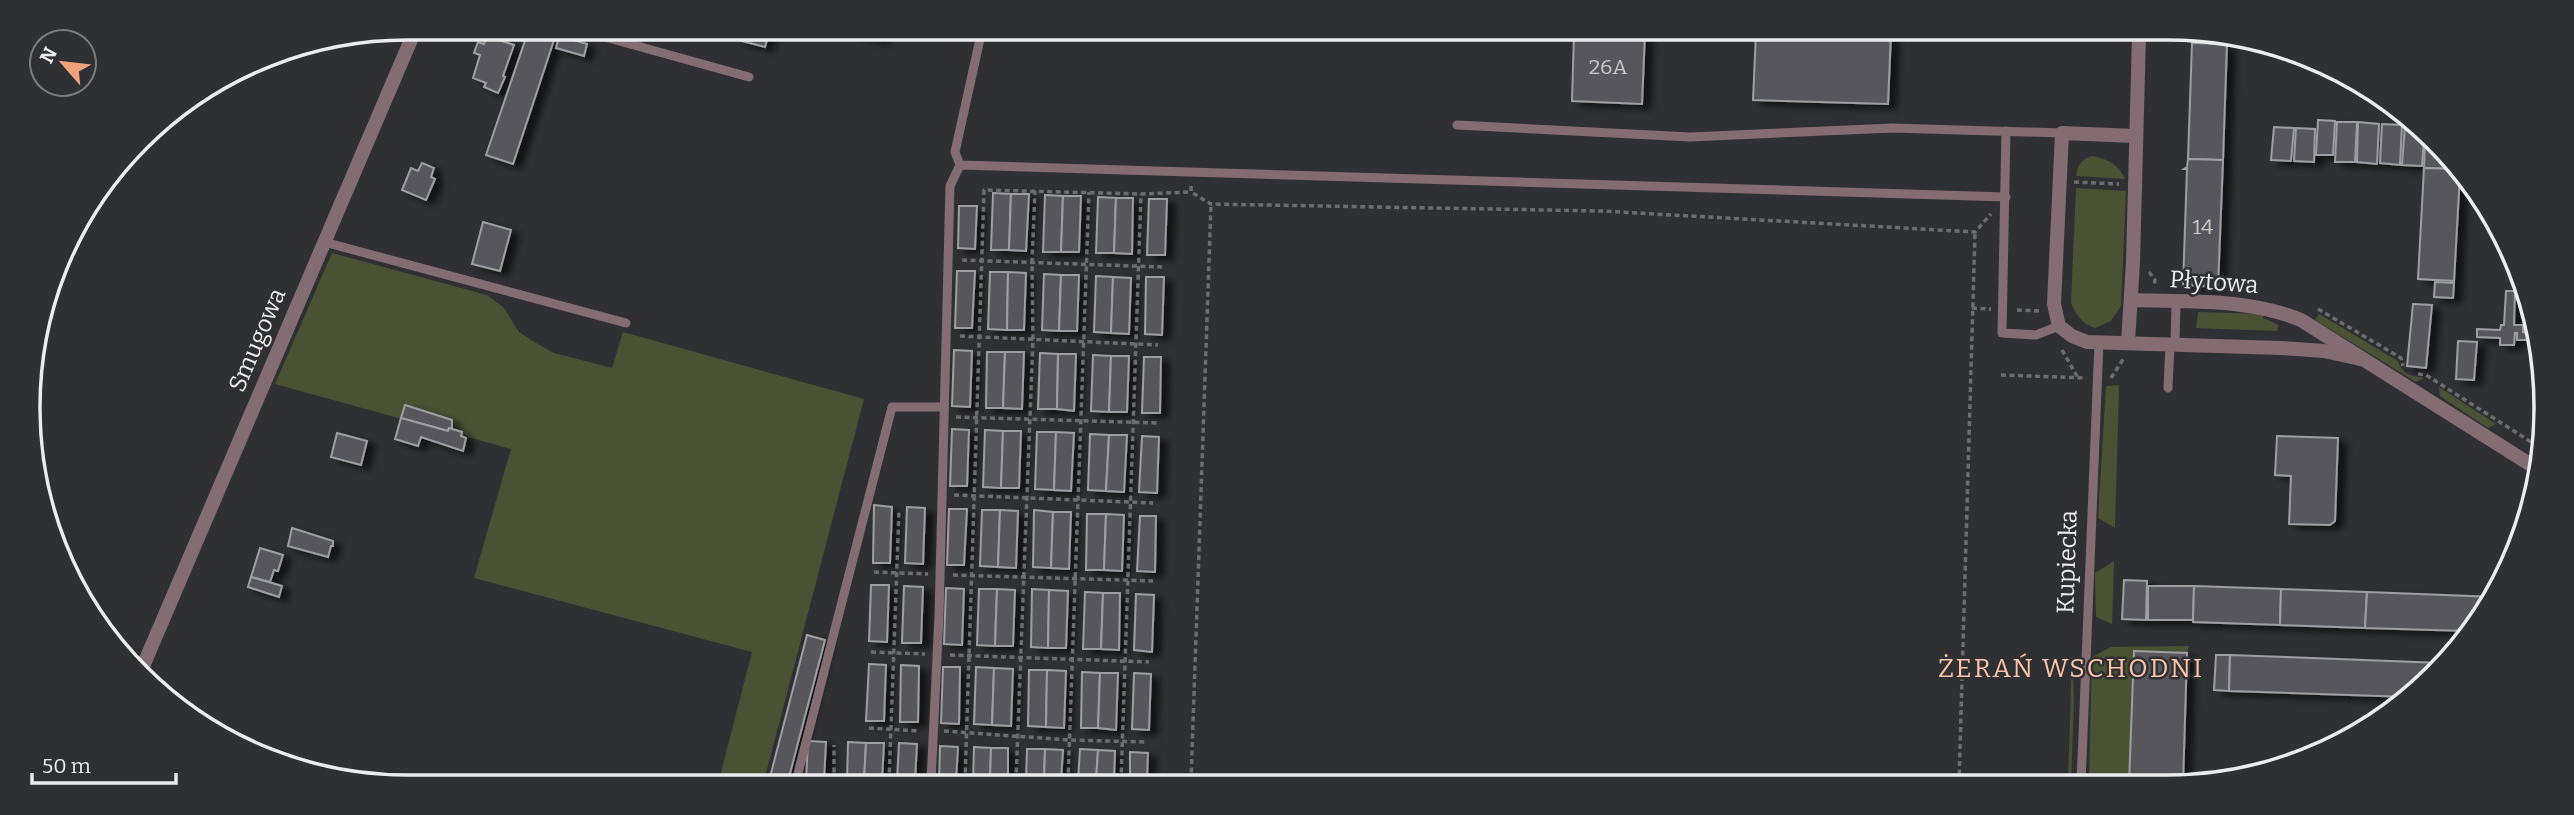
<svg xmlns="http://www.w3.org/2000/svg" width="2574" height="815" font-family="Bitter,serif">
<defs>
<filter id="shadow"><feDropShadow dx="8" dy="4.5" stdDeviation="3.5" flood-color="#0009"/></filter>
</defs>
<rect width="100%" height="100%" fill="#2f3033"/>
<g fill="#495334">
<path d="M2092,156C2108,159 2118,164 2125,179L2076,176C2077,165 2082,159 2092,156Z"/>
<path d="M2076,188L2126,191L2121,306L2111,321L2095,328C2082,324 2076,315 2071,303Z"/>
<polygon points="332,253 487,295 504,308 519,332 536,343 554,353 612,368 623,332 864,399 764,781 719,780 752,652 474,578 511,449 275,384"/>
<polygon points="2198,312 2264,314 2263,318 2279,325 2277,331 2196,328"/>
<path d="M2319,314L2398,361C2403,376 2411,375 2424,378L2416,382L2315,320Z"/>
<polygon points="2119,385 2115,528 2098,518 2106,386"/>
<polygon points="2439,387 2496,424 2488,428 2440,396"/>
<polygon points="2114,561 2112,624 2096,617 2095,573"/>
<polygon points="2189,646 2187,653 2134,652 2129,784 2089,783 2092,657 2111,647"/>
<polygon points="2072,651 2074,699 2071,783 2068,783"/>
</g>
<g fill="#56575b" stroke="#9c9ea2" stroke-width="2" filter="url(#shadow)">
<polygon points="472,28 501,28 499,36"/>
<polygon points="741,29 770,29 765,47 738,40"/>
<polygon points="843,30 883,30 880,40"/>
<polygon points="528,32 554,40 513,164 486,155"/>
<polygon points="1574,33 1645,33 1642,104 1572,101"/>
<polygon points="1756,33 1891,34 1888,104 1753,100"/>
<polygon points="487,36 514,45 503,76 505,77 498,93 484,87 486,83 473,78 480,55 474,53 478,42 484,44"/>
<polygon points="559,36 587,44 584,56 556,48"/>
<polygon points="2192,43 2227,44 2223,160 2188,159"/>
<polygon points="2318,120 2335,121 2333,155 2316,155"/>
<polygon points="2337,122 2357,122 2355,162 2335,162"/>
<polygon points="2358,122 2379,124 2377,164 2357,162"/>
<polygon points="2382,124 2402,125 2400,165 2380,163"/>
<polygon points="2405,125 2411,126 2424,138 2422,166 2402,165"/>
<polygon points="2274,127 2294,128 2291,161 2271,160"/>
<polygon points="2296,128 2315,129 2314,162 2294,161"/>
<polygon points="2425,140 2455,169 2424,168"/>
<polygon points="2188,159 2223,160 2218,287 2183,285 2187,169 2184,169 2187,167"/>
<polygon points="422,163 434,168 431,177 435,179 426,200 402,190 411,168 418,171"/>
<polygon points="2424,168 2455,169 2460,174 2454,281 2418,279"/>
<polygon points="993,193 1011,194 1009,250 991,250"/>
<polygon points="1011,194 1029,194 1026,251 1009,250"/>
<polygon points="1045,195 1063,196 1061,252 1043,252"/>
<polygon points="1063,196 1081,196 1079,252 1061,252"/>
<polygon points="1098,197 1116,198 1114,253 1096,253"/>
<polygon points="1116,198 1133,198 1132,254 1114,253"/>
<polygon points="1149,199 1167,199 1165,255 1147,255"/>
<polygon points="959,206 977,206 975,249 958,248"/>
<polygon points="483,222 511,230 500,271 472,264"/>
<polygon points="957,271 975,271 972,328 955,328"/>
<polygon points="990,272 1008,272 1007,330 988,329"/>
<polygon points="1008,272 1026,273 1024,330 1007,330"/>
<polygon points="1044,274 1061,275 1059,331 1042,330"/>
<polygon points="1061,275 1079,275 1077,331 1059,331"/>
<polygon points="1096,276 1113,277 1111,333 1094,332"/>
<polygon points="1113,277 1131,278 1129,334 1111,333"/>
<polygon points="1146,277 1164,277 1162,335 1145,334"/>
<polygon points="2435,282 2454,283 2453,298 2434,297"/>
<polygon points="2506,291 2515,291 2514,325 2523,325 2523,332 2535,333 2535,340 2517,340 2517,333 2515,333 2514,345 2500,345 2500,338 2477,337 2477,329 2500,330 2501,325 2504,325"/>
<polygon points="2413,304 2432,305 2426,368 2407,366"/>
<polygon points="2458,341 2477,342 2474,380 2456,379"/>
<polygon points="954,350 972,351 970,407 952,406"/>
<polygon points="987,352 1005,352 1003,408 986,408"/>
<polygon points="1005,352 1024,352 1022,409 1003,408"/>
<polygon points="1040,353 1058,354 1057,409 1038,409"/>
<polygon points="1058,354 1076,354 1074,411 1057,409"/>
<polygon points="1093,355 1111,356 1109,412 1091,411"/>
<polygon points="1111,356 1129,356 1127,412 1109,412"/>
<polygon points="1144,357 1161,357 1160,413 1142,413"/>
<polygon points="405,405 452,420 452,429 449,428 448,431 401,418"/>
<polygon points="401,418 448,431 449,428 462,432 461,436 466,438 463,451 421,437 418,446 395,439"/>
<polygon points="952,429 969,430 967,486 950,486"/>
<polygon points="985,430 1003,431 1001,488 983,487"/>
<polygon points="1003,431 1021,431 1019,488 1001,488"/>
<polygon points="1037,432 1056,432 1054,490 1035,489"/>
<polygon points="1056,432 1074,433 1071,491 1054,490"/>
<polygon points="337,433 367,441 361,465 331,457"/>
<polygon points="1090,434 1109,435 1106,491 1088,490"/>
<polygon points="1109,435 1127,435 1124,492 1106,491"/>
<polygon points="1142,436 1159,437 1157,493 1139,492"/>
<polygon points="2277,436 2338,438 2335,521 2330,525 2289,524 2291,476 2275,475"/>
<polygon points="874,505 892,507 890,563 873,563"/>
<polygon points="907,507 925,508 923,564 905,563"/>
<polygon points="949,509 967,509 964,565 947,565"/>
<polygon points="982,510 1000,510 998,567 980,566"/>
<polygon points="1000,510 1018,511 1016,568 998,567"/>
<polygon points="1034,510 1053,512 1051,568 1033,567"/>
<polygon points="1053,512 1071,512 1069,569 1051,568"/>
<polygon points="1087,514 1106,514 1104,570 1086,570"/>
<polygon points="1106,514 1124,515 1122,571 1104,570"/>
<polygon points="1140,516 1156,516 1155,572 1137,571"/>
<polygon points="292,528 333,541 333,546 331,546 328,557 288,546"/>
<polygon points="260,548 283,555 278,571 274,570 270,582 251,577"/>
<polygon points="251,577 282,586 279,597 248,587"/>
<polygon points="2124,580 2147,581 2146,620 2122,619"/>
<polygon points="871,585 889,585 887,642 869,641"/>
<polygon points="904,586 923,587 921,643 902,643"/>
<polygon points="2148,586 2194,586 2193,620 2148,620"/>
<polygon points="2194,586 2281,589 2280,625 2193,622"/>
<polygon points="946,588 964,589 962,645 944,644"/>
<polygon points="979,589 997,589 995,646 977,645"/>
<polygon points="997,589 1015,590 1013,646 995,646"/>
<polygon points="1032,589 1049,590 1048,648 1031,647"/>
<polygon points="2281,589 2367,592 2365,628 2280,625"/>
<polygon points="1049,590 1068,591 1066,648 1048,648"/>
<polygon points="1085,592 1103,593 1101,649 1083,649"/>
<polygon points="2367,592 2495,597 2467,631 2365,628"/>
<polygon points="1103,593 1120,593 1119,650 1101,649"/>
<polygon points="1136,594 1154,595 1152,652 1134,650"/>
<polygon points="807,635 825,640 788,781 769,781"/>
<polygon points="2134,651 2187,653 2183,784 2129,784"/>
<polygon points="2216,655 2230,655 2229,691 2214,690"/>
<polygon points="2230,655 2441,663 2417,693 2410,697 2229,691"/>
<polygon points="869,664 886,665 884,721 866,721"/>
<polygon points="901,665 919,666 918,722 900,722"/>
<polygon points="943,667 960,667 959,724 941,723"/>
<polygon points="976,667 994,668 992,725 974,724"/>
<polygon points="994,668 1013,669 1011,726 992,725"/>
<polygon points="1029,670 1047,670 1046,727 1028,726"/>
<polygon points="1047,670 1066,671 1064,728 1046,727"/>
<polygon points="1082,672 1100,673 1098,728 1081,728"/>
<polygon points="1100,673 1118,673 1116,730 1098,728"/>
<polygon points="1134,673 1151,674 1149,730 1132,729"/>
<polygon points="808,741 826,742 824,781 806,781"/>
<polygon points="848,742 866,743 864,781 847,781"/>
<polygon points="866,743 884,743 882,781 864,781"/>
<polygon points="899,743 917,744 915,781 897,781"/>
<polygon points="940,746 958,747 956,781 939,781"/>
<polygon points="974,747 991,748 990,781 973,781"/>
<polygon points="991,748 1008,748 1008,781 990,781"/>
<polygon points="1027,749 1045,749 1044,781 1026,781"/>
<polygon points="1045,749 1063,750 1061,781 1044,781"/>
<polygon points="1080,749 1098,750 1096,781 1078,781"/>
<polygon points="1098,750 1115,751 1114,781 1096,781"/>
<polygon points="1130,752 1148,753 1147,781 1130,781"/>
</g>
<g fill="none" stroke-linecap="round" stroke-linejoin="round">
<g stroke="#6c6d6f" stroke-width="3.5" stroke-dasharray="5 3.5" stroke-linecap="butt">
<polyline points="2074,182 2119,184"/>
<polyline points="1191,186 1191,192 1211,204 1601,211 1975,232 1991,214"/>
<polyline points="962,260 1162,267"/>
<polyline points="2149,272 2155,280 2154,287"/>
<polyline points="1972,308 1991,309"/>
<polyline points="2318,309 2401,358 2403,366"/>
<polyline points="2017,310 2040,311"/>
<polyline points="960,336 1158,345"/>
<polyline points="2062,350 2078,378"/>
<polyline points="2418,374 2426,375 2539,447"/>
<polyline points="2001,375 2086,378"/>
<polyline points="2111,378 2124,358"/>
<polyline points="956,417 1157,423"/>
<polyline points="954,495 1153,503"/>
<polyline points="874,572 928,574"/>
<polyline points="953,575 1153,581"/>
<polyline points="871,652 925,654"/>
<polyline points="950,655 1149,662"/>
<polyline points="869,728 919,731"/>
<polyline points="944,731 1069,740 1147,742"/>
<polyline points="834,781 834,745"/>
<polyline points="889,781 899,510"/>
<polyline points="965,781 984,190 1141,194 1191,192"/>
<polyline points="1016,781 1033,339 1032,261 1035,191"/>
<polyline points="1068,781 1089,192"/>
<polyline points="1121,781 1141,194"/>
<polyline points="1191,781 1211,204"/>
<polyline points="1959,783 1975,232"/>
</g>
<g stroke="#836c72" stroke-width="9">
<polyline points="576,29 749,77"/>
<polyline points="1457,125 1690,137 1893,128 2062,133"/>
<polyline points="2006,131 2002,333 2036,335 2059,326"/>
<polyline points="960,165 955,152 982,30"/>
<polyline points="324,242 626,323"/>
<polyline points="2175,344 2176,301"/>
<polyline points="2168,388 2170,344"/>
<polyline points="796,781 892,407 944,407"/>
<polyline points="931,781 939,616 950,186 960,165 2006,197"/>
<polyline points="2081,783 2099,342"/>
</g>
<g stroke="#836c72" stroke-width="14">
<polyline points="2136,136 2062,133 2054,304 2059,326 2072,336 2087,342 2281,348 2324,351 2365,360"/>
<path d="M2132,300C2188,302 2248,298 2301,320L2539,470"/>
<polyline points="2128,342 2133,262 2139,35"/>
<polyline points="141,671 416,28"/>
</g>
</g>
<g text-anchor="middle" dominant-baseline="central" stroke-width="5" stroke-linejoin="round" paint-order="stroke">
<g font-size="21" fill="#c6c7c9">
<text x="1608" y="67">26A</text>
<text x="2203" y="227">14</text>
</g>
<g font-size="24" fill="#ebecee" stroke="#2f3033">
<text transform="translate(2214 282) rotate(4)">Płytowa</text>
<text transform="translate(257 340) rotate(-67)">Smugowa</text>
<text transform="translate(2067 562) rotate(-88)">Kupiecka</text>
</g>
<g font-size="26" letter-spacing="2" fill="#ffc3a5" stroke="#2f3033">
<text x="2071" y="668">ŻERAŃ WSCHODNI</text>
</g>
</g>
<path d="M0 0H2574V815H0ZM407 40H2167A367 367 0 0 1 2534 407V408A367 367 0 0 1 2167 775H407A367 367 0 0 1 40 408V407A367 367 0 0 1 407 40Z" fill="#2f3033" fill-rule="evenodd"/>
<path fill="none" stroke="#ebecee" stroke-width="3.5" d="M407 40H2167A367 367 0 0 1 2534 407V408A367 367 0 0 1 2167 775H407A367 367 0 0 1 40 408V407A367 367 0 0 1 407 40Z"/>
<g transform="translate(63 63) rotate(298)"><circle r="33" fill="#2f3033" stroke="#7a7b7e" stroke-width="2"/>
<path d="M0-5L12 26L0 18L-12 26Z" fill="#f0a27a"/>
<text y="-10" font-size="19" font-weight="bold" text-anchor="middle" fill="#ebecee">N</text>
</g>
<path d="M32 773v10h144v-10" fill="none" stroke="#ebecee" stroke-width="3.5"/>
<text x="42" y="773" font-size="21" fill="#ebecee" stroke="#2f3033" stroke-width="5" paint-order="stroke">50 m</text>
</svg>
